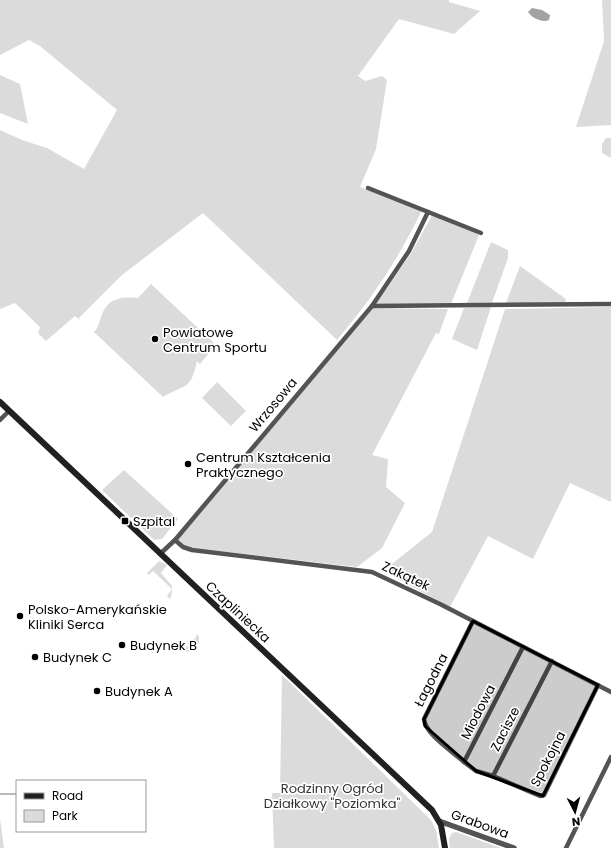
<svg xmlns="http://www.w3.org/2000/svg" width="611" height="848" font-family="Poppins,sans-serif">
<rect width="100%" height="100%" fill="#fff"/>
<g fill="#dbdbdb">
<path d="M0,0H449V2L480,11L454,34L399,19L358,76L365,81L382,76L387,80L376,149L360,187L422,210C398,260 373,297 337,340L203,213L122,275L79,318L80,320L75,316L46,341L38,333L40,327L15,303L0,309V130L22,140L47,148L84,169L117,110L40,46L29,40L0,55Z"/>
<polygon points="602,0 611,0 611,125 576,127 604,41"/>
<polygon points="0,75 20,84 28,124 0,113"/>
<polygon points="606,138 611,138 611,158 602,153 602,144"/>
<polygon points="432,215 455,223 479,235 451,304 376,304 412,252"/>
<polygon points="491,242 508,250 508,258 492,303 467,303"/>
<polygon points="520,266 566,299 565,304 506,303"/>
<path d="M151,284L216,345L200,364L197,361C191,391 184,384 163,397L94,332C100,326 100,316 104,310C111,297 125,297 138,298Z"/>
<polygon points="491,307 477,350 452,339 464,308"/>
<polygon points="611,307 611,502 570,483 533,559 488,536 450,607 383,571 432,532 505,309"/>
<polygon points="373,308 448,309 439,334 436,333 372,455 388,459 386,487 405,503 382,548 357,567 193,548 184,545 178,539"/>
<polygon points="217,382 246,411 231,426 202,398"/>
<polygon points="124,470 178,519 162,539 154,540 103,491 103,489"/>
<path d="M159,561L167,565L161,573L172,586C172,591 172,595 170,599L167,596L172,589L153,571L149,575L147,573Z"/>
<polygon points="194,633 199,636 199,643 190,652 182,652 197,636"/>
<polygon points="282,675 431,820 436,830 439,848 274,848 272,793 280,793"/>
<polygon points="0,819 4,848 0,848"/>
<polygon points="456,832 501,848 450,848 449,839 452,833"/>
</g>
<path fill="#a2a2a2" d="M532,8L542,10L550,15L549,20C542,23 532,18 528,12Z"/>
<g fill="none" stroke-linecap="round" stroke-linejoin="round">
<polyline stroke="#a2a2a2" stroke-width="1.5" points="0,794 17,794"/>
<g stroke="#545454" stroke-width="4.5">
<polyline points="368,188 481,233"/>
<polyline points="372,306 611,304"/>
<polyline points="0,420 9,411"/>
<polyline points="175,540 183,547 192,550 372,572 440,604 611,692"/>
<polyline points="160,554 175,540 372,306 409,251 428,212"/>
<path d="M473,621L424,719C425,734 453,752 464,762L523,647"/>
<polyline points="464,762 476,771 493,776 552,661"/>
<polyline points="493,776 540,796 544,795 598,685"/>
<polyline points="566,848 611,757"/>
</g>
<polyline stroke="#545454" stroke-width="5.5" points="439,821 514,848"/>
<polyline stroke="#212121" stroke-width="6" points="0,402 432,810 441,825 445,848"/>
</g>
<path fill="#000" fill-opacity="0.2" stroke="#000" stroke-width="3" stroke-linejoin="round" d="M473,621L598,685L543,796L476,771L425,726L424,719Z"/>
<g fill="#000" stroke="#fff" stroke-width="1.5">
<circle cx="155" cy="339" r="4"/>
<circle cx="188" cy="464" r="4"/>
<rect x="121" y="517" width="8" height="8" rx="2"/>
<circle cx="20" cy="616" r="4"/>
<circle cx="122" cy="645" r="4"/>
<circle cx="35" cy="657" r="4"/>
<circle cx="97" cy="691" r="4"/>
</g>
<g text-anchor="middle" dominant-baseline="central" stroke-width="3.5" stroke-linejoin="round" paint-order="stroke">
<g font-size="13" fill="#000" stroke="#fff" text-anchor="start">
<text x="163" y="332">Powiatowe<tspan x="163" dy="15">Centrum Sportu</tspan></text>
<text x="196" y="457">Centrum Kształcenia<tspan x="196" dy="15">Praktycznego</tspan></text>
<text x="133" y="521">Szpital</text>
<text x="28" y="609">Polsko-Amerykańskie<tspan x="28" dy="15">Kliniki Serca</tspan></text>
<text x="130" y="645">Budynek B</text>
<text x="43" y="657">Budynek C</text>
<text x="105" y="691">Budynek A</text>
</g>
<g font-size="13" fill="#000" stroke="#fff">
<text transform="translate(273 405) rotate(-50)">Wrzosowa</text>
<text transform="translate(406 576) rotate(25)">Zakątek</text>
<text transform="translate(238 612) rotate(43)">Czapliniecka</text>
<text transform="translate(431 680) rotate(-63)">Łagodna</text>
<text transform="translate(478 712) rotate(-63)">Miodowa</text>
<text transform="translate(505 729) rotate(-63)">Zacisze</text>
<text transform="translate(548 759) rotate(-63)">Spokojna</text>
<text transform="translate(480 824) rotate(20)">Grabowa</text>
</g>
<g font-size="13" fill="#323232" stroke="#fff">
<text x="332" y="788">Rodzinny Ogród<tspan x="332" dy="15">Działkowy "Poziomka"</tspan></text>
</g>
</g>
<rect x="16" y="780" width="130" height="52" fill="#ffffff" stroke="#999999"/>
<rect x="24" y="793" width="20" height="6" fill="#212121" stroke="#999999"/>
<text x="52" y="800" font-size="12" fill="#000000">Road</text>
<rect x="24" y="810" width="20" height="12" fill="#dbdbdb" stroke="#999999"/>
<text x="52" y="820" font-size="12" fill="#000000">Park</text>
<g transform="translate(575 812) rotate(174)" stroke="#ffffff" stroke-width="3" paint-order="stroke">
<path d="M0-3L7 15L0 10L-7 15Z" fill="#000000"/>
<text y="-6" font-size="11" font-weight="bold" text-anchor="middle" fill="#000000">N</text>
</g>
</svg>
